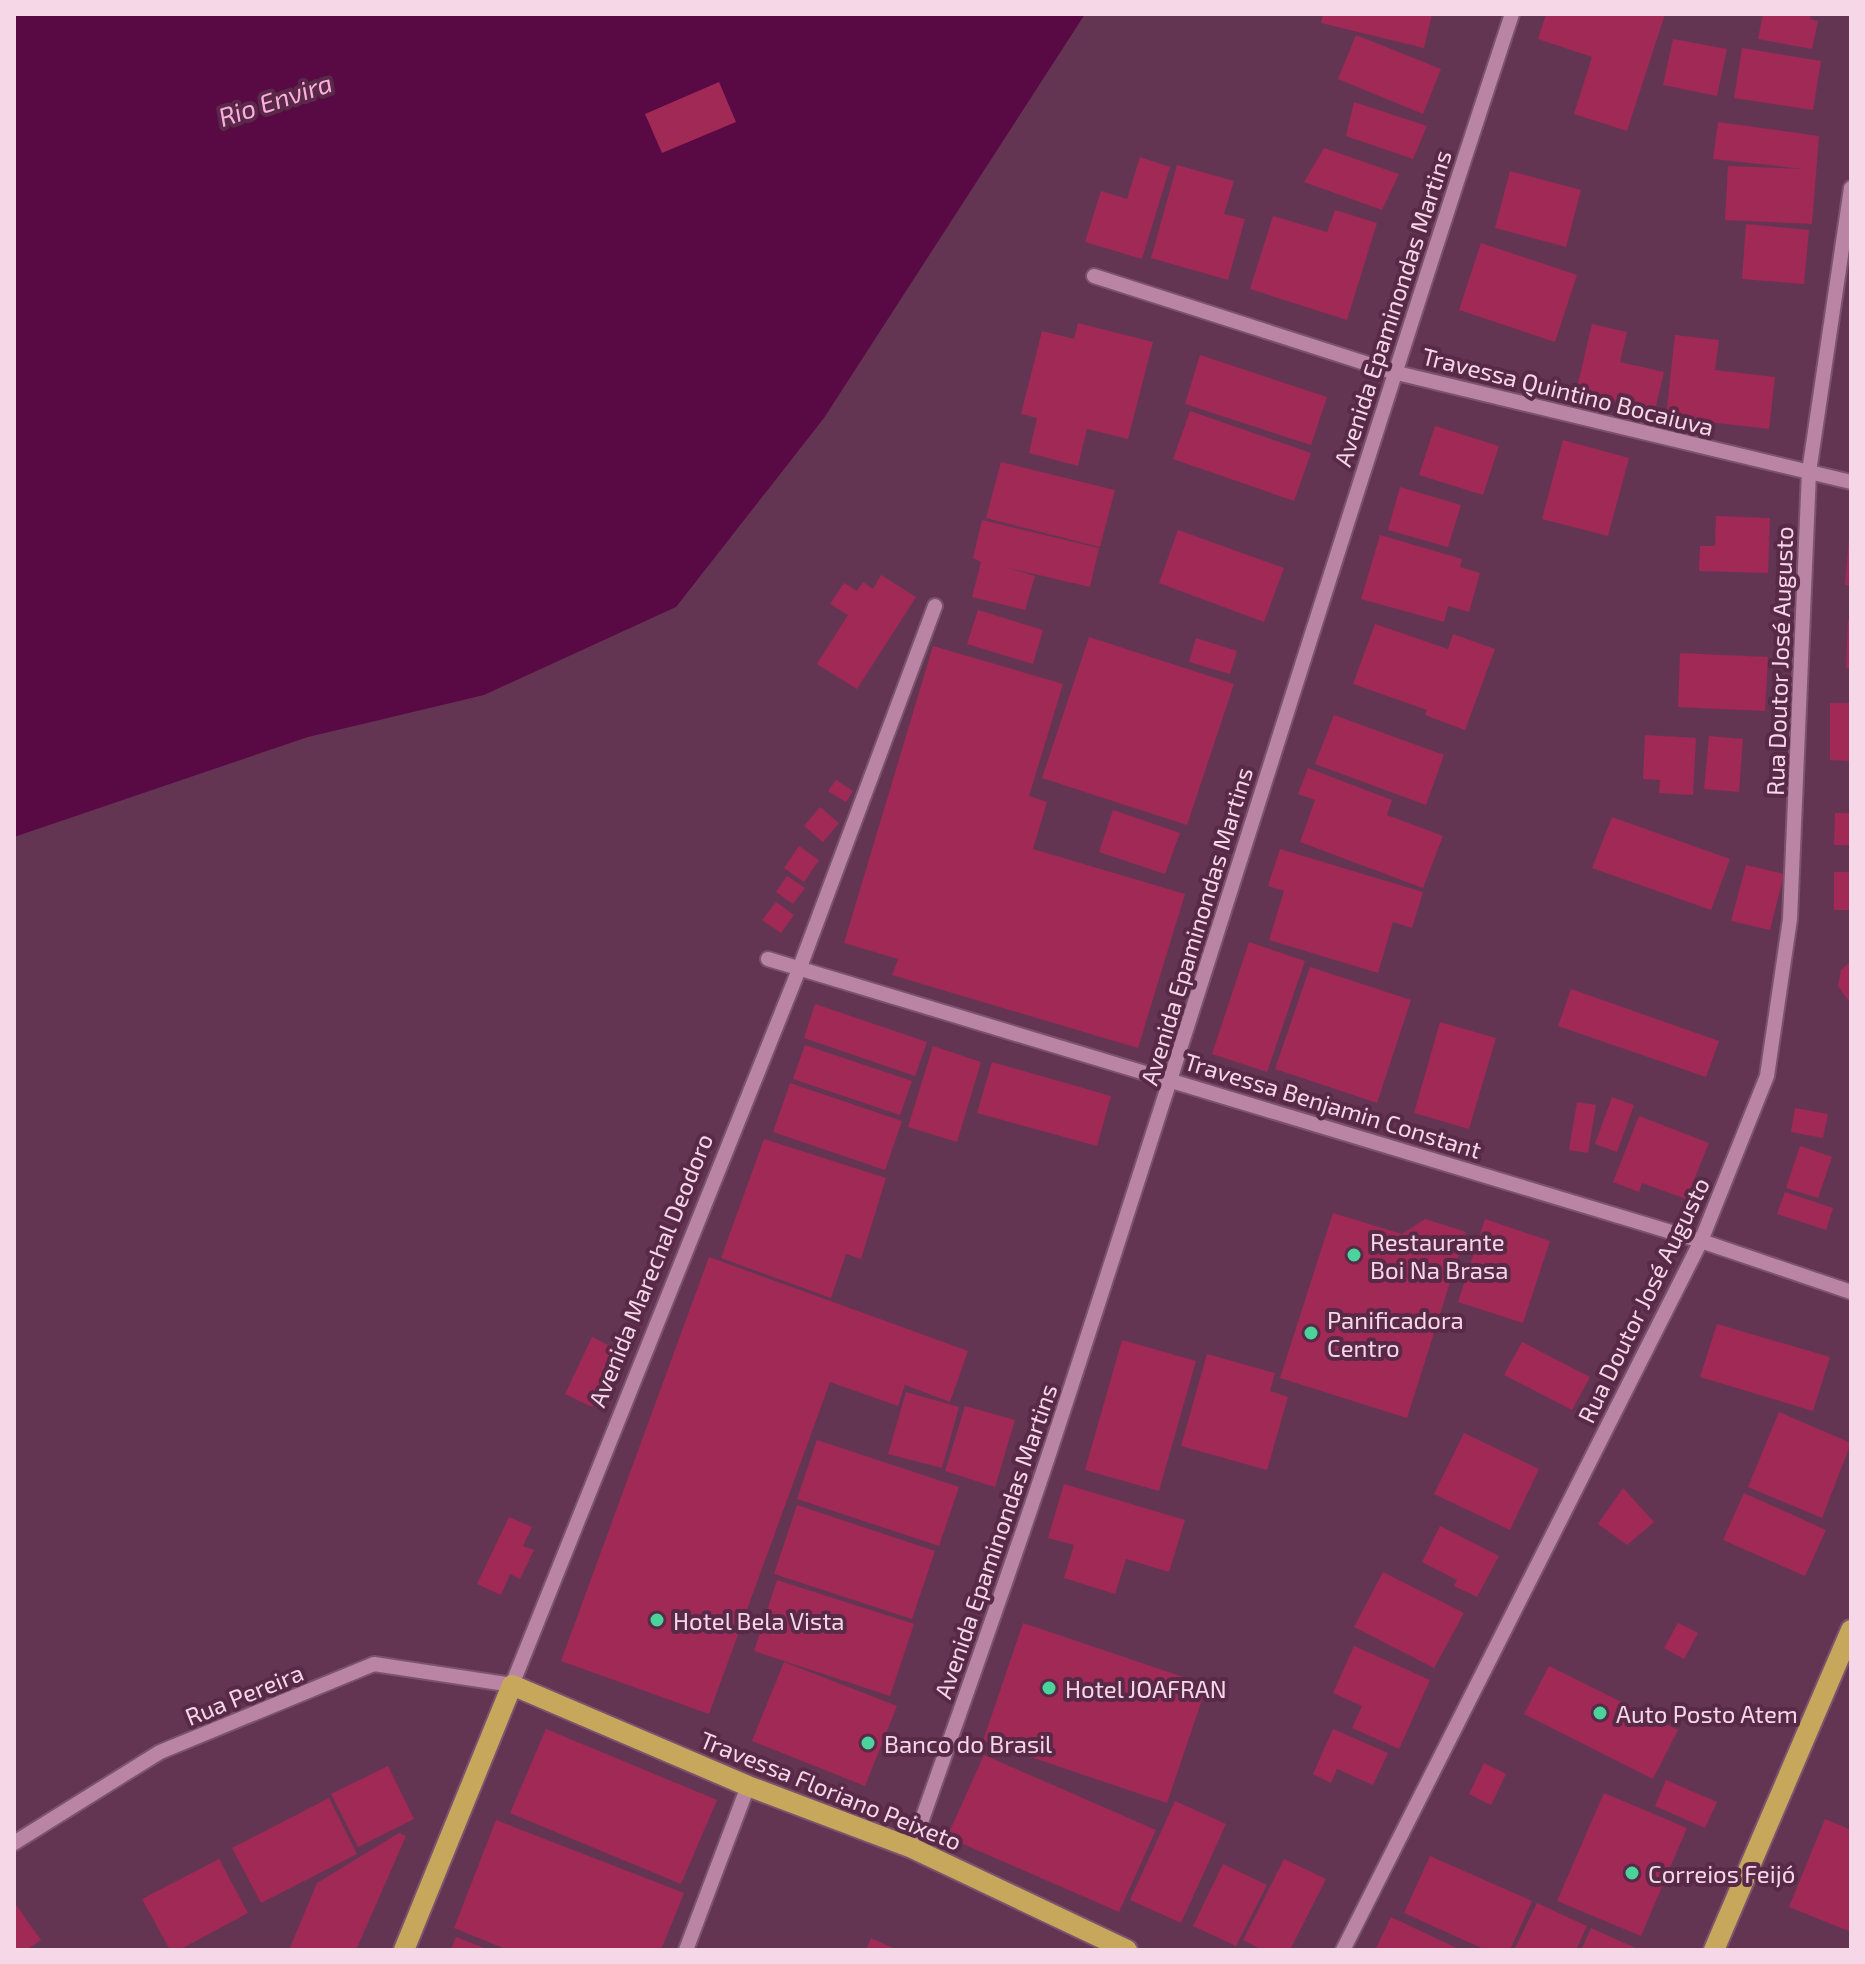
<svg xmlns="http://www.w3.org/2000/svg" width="1865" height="1964" font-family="'Exo 2',sans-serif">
<rect width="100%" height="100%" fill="#643553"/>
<polygon fill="#590943" points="14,14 1085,14 824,418 676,607 484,695 308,737 14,837"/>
<g fill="#a02956">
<polygon points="1323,14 1432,14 1424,48 1321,23"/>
<polygon points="1546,14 1665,14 1627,131 1574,114 1592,57 1538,39"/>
<polygon points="1763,14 1811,14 1810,19 1818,21 1812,49 1758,39"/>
<polygon points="1356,35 1441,69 1423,114 1338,79"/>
<polygon points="1673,39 1727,49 1717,96 1663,85"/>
<polygon points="1742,48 1821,61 1813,110 1734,98"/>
<polygon points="719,82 736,122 662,153 645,114"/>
<polygon points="1354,102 1427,126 1413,159 1346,136"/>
<polygon points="1718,122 1819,136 1812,224 1725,220 1728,166 1804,169 1713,159"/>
<polygon points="1324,148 1399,174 1382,210 1304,182"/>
<polygon points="1140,157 1170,167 1142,259 1085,242 1101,191 1127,199"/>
<polygon points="1177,165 1234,181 1224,214 1245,219 1228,280 1151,258"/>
<polygon points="1510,171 1581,190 1566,247 1495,228"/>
<polygon points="1335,210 1377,223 1347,320 1250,289 1273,216 1327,232"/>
<polygon points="1746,224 1809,230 1804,284 1742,279"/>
<polygon points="1481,243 1577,275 1555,342 1459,310"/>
<polygon points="1078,323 1153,342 1128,439 1087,429 1078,466 1029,453 1037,418 1021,414 1042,331 1074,339"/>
<polygon points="1592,324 1627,332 1620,362 1664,372 1655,410 1576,392"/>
<polygon points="1675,335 1719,340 1715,370 1775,377 1769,429 1666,417"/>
<polygon points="1200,355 1327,397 1311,445 1185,404"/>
<polygon points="1190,411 1311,453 1294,501 1173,459"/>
<polygon points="1435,426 1499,446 1483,495 1419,475"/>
<polygon points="1563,440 1629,458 1608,536 1542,519"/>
<polygon points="1001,462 1115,490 1100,547 986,518"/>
<polygon points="1400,487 1461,505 1448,547 1388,530"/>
<polygon points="1716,516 1770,518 1768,573 1699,571 1700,546 1715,546"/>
<polygon points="982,520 1099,548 1090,587 1008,568 1035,576 1025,610 972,597 981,562 973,558"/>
<polygon points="1178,530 1284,568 1264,622 1159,583"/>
<polygon points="1380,535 1462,559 1460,567 1480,573 1469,612 1448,606 1444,622 1361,599"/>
<polygon points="1849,538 1851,538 1851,585 1845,585"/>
<polygon points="881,575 916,597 857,689 817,664 848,615 830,604 844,583 857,591 863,582 873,589"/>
<polygon points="978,610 1043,630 1033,664 967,644"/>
<polygon points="1848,620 1851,621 1851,668 1846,668"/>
<polygon points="1375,624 1448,649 1453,634 1495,649 1465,730 1425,715 1427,710 1353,684"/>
<polygon points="1089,637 1234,684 1187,825 1042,778"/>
<polygon points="1196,638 1237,651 1230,674 1189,662"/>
<polygon points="933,646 1063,684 1029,796 1047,802 1033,849 1185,894 1138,1048 892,975 898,959 844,943"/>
<polygon points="1680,653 1768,657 1765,711 1678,707"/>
<polygon points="1830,703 1851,703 1851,761 1830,760"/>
<polygon points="1334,715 1444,755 1426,805 1315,764"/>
<polygon points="1645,735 1696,738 1693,795 1659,793 1660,780 1643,779"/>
<polygon points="1709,736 1743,739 1739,792 1704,789"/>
<polygon points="1308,768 1392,800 1387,815 1443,836 1423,888 1300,842 1315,800 1298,794"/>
<polygon points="836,780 853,791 846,802 828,791"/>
<polygon points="820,807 839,823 823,842 804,826"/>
<polygon points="1113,810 1180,833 1165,874 1099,852"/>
<polygon points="1835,813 1851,813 1851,845 1834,845"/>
<polygon points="1612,817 1730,859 1711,910 1592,868"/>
<polygon points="799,846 819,860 804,882 784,868"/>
<polygon points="1280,849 1423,892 1412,928 1393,922 1378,973 1269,940 1284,891 1268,886"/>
<polygon points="1746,865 1784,874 1770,930 1731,921"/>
<rect x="1834" y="872" width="17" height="38"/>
<polygon points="787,876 805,888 793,904 776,892"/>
<polygon points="776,902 794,915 781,933 762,920"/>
<polygon points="1249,942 1305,961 1267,1072 1212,1054"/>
<polygon points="1851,961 1851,1004 1838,986 1841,970"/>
<polygon points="1310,967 1411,1000 1377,1103 1275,1069"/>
<polygon points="1571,989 1719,1041 1706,1077 1558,1026"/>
<polygon points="815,1004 927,1042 915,1076 804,1038"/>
<polygon points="1440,1022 1496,1038 1469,1129 1414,1113"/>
<polygon points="805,1045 912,1081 900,1115 793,1079"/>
<polygon points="933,1046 981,1062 957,1142 908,1127"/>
<polygon points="992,1062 1111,1096 1097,1146 977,1113"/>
<polygon points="790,1083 902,1121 885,1170 773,1132"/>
<polygon points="1612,1097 1634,1105 1617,1152 1595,1144"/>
<polygon points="1577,1102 1596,1105 1588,1153 1569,1150"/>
<polygon points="1795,1108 1828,1114 1823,1138 1791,1132"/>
<polygon points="1639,1116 1709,1143 1686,1199 1642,1183 1639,1192 1613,1182"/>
<polygon points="764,1139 886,1178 861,1259 846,1254 831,1298 721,1258"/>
<polygon points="1800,1146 1832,1157 1818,1198 1786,1188"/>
<polygon points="1785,1192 1833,1208 1826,1230 1777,1214"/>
<polygon points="1333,1213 1402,1234 1425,1219 1466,1232 1407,1418 1280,1378"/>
<polygon points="1485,1219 1550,1241 1523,1323 1458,1302"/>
<polygon points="709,1257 968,1351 950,1402 905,1385 898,1406 830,1382 709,1714 561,1661"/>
<polygon points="1717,1324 1830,1357 1813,1411 1700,1377"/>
<polygon points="592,1337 620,1351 592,1407 565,1394"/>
<polygon points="1122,1340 1196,1361 1159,1491 1085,1470"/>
<polygon points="1522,1342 1590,1377 1572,1410 1504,1375"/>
<polygon points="1207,1354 1275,1373 1270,1391 1288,1397 1267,1470 1181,1446"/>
<polygon points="906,1392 959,1407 942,1468 888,1454"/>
<polygon points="965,1406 1015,1420 995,1487 945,1471"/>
<polygon points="1779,1412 1851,1443 1822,1518 1748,1487"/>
<polygon points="1464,1433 1539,1469 1510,1530 1434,1494"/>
<polygon points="817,1440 959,1487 939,1546 797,1499"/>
<polygon points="1064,1484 1185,1520 1169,1572 1126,1559 1115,1594 1064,1578 1074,1545 1048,1538"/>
<polygon points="1623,1488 1654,1522 1627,1545 1598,1524"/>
<polygon points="1744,1493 1826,1530 1805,1576 1723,1540"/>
<polygon points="797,1505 935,1551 912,1619 774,1574"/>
<polygon points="509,1517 532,1527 523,1546 534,1550 520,1579 510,1574 501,1595 477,1584"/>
<polygon points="1440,1526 1499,1556 1477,1597 1454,1586 1457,1580 1422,1562"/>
<polygon points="1383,1572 1464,1613 1434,1668 1354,1627"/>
<polygon points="777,1580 914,1624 890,1696 754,1651"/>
<polygon points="1023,1623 1207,1685 1167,1803 983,1741"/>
<polygon points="1678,1623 1698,1633 1684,1659 1664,1648"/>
<polygon points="1354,1646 1430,1680 1399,1749 1352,1728 1362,1706 1333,1693"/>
<polygon points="784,1662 897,1706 865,1786 752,1741"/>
<polygon points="1549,1666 1678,1730 1653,1779 1524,1714"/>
<polygon points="546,1729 717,1800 681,1884 510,1813"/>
<polygon points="1333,1729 1388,1753 1373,1785 1337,1769 1331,1783 1313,1774"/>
<polygon points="984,1755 1156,1830 1119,1912 947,1837"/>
<polygon points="1484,1763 1506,1774 1491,1805 1469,1794"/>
<polygon points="388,1766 414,1819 358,1847 331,1794"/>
<polygon points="1666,1780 1717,1802 1705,1828 1655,1806"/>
<polygon points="1604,1793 1687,1828 1641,1936 1557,1901"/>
<polygon points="329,1798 357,1854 261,1903 232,1848"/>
<polygon points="1175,1801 1226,1824 1181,1923 1130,1900"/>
<polygon points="1825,1819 1851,1830 1851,1932 1789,1907"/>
<polygon points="496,1820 684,1893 661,1950 508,1950 454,1928"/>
<polygon points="399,1833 406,1836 356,1950 289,1950 317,1883"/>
<polygon points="1430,1856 1532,1901 1510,1950 1486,1950 1404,1913"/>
<polygon points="219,1859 248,1913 179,1950 170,1950 142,1899"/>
<polygon points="1284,1859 1326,1879 1290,1950 1262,1950 1243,1940"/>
<polygon points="1223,1864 1267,1885 1236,1946 1193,1926"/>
<polygon points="14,1902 41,1940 26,1950 14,1950"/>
<polygon points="1537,1903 1587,1926 1576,1950 1514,1950"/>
<polygon points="1391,1917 1461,1950 1375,1950"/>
<polygon points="1591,1928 1640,1950 1581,1950"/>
<polygon points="456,1937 489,1950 451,1950"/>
<polygon points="871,1938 897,1950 866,1950"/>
</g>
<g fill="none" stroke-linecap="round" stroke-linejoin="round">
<g stroke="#7b536d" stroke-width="18">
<g id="minor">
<polyline points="1094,276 1393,372 1851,482"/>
<polyline points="768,959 1701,1241 1851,1292"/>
<polyline points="14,1843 160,1752 374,1664 512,1685 800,967 935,606"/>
<path d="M912,1848C958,1717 1005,1586 1049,1454C1207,975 1353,493 1512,14"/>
<polyline points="686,1950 748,1786"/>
<polyline points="1343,1950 1701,1241 1767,1076 1790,919 1809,472 1851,188"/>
</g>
</g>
<g stroke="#7b536d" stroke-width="24">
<g id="major">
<polyline points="404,1950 512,1685 748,1786 912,1848 1127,1950"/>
<polyline points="1714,1950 1851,1630"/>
</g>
</g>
<use href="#minor" stroke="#ba84a4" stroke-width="14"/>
<use href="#major" stroke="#c7a75b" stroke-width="20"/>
</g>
<g fill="#4ad49c" stroke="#582a48" stroke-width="3">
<circle cx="1354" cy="1255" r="8"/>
<circle cx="1311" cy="1333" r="8"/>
<circle cx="657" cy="1620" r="8"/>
<circle cx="1049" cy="1688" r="8"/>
<circle cx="1600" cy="1713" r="8"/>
<circle cx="868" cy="1743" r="8"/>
<circle cx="1632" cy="1873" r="8"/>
</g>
<g text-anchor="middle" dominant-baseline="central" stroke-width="8" stroke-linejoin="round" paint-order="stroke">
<g font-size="24" fill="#f5d7e8" stroke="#582a48">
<text transform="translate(1392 308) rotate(-72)">Avenida Epaminondas Martins</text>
<text transform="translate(1568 391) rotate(14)">Travessa Quintino Bocaiuva</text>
<text transform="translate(1779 661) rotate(-88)">Rua Doutor José Augusto</text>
<text transform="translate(1196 926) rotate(-73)">Avenida Epaminondas Martins</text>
<text transform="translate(1333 1105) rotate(17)">Travessa Benjamin Constant</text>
<text transform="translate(650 1270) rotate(-68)">Avenida Marechal Deodoro</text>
<text transform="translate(1643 1300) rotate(-64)">Rua Doutor José Augusto</text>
<text transform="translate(995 1541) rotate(-71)">Avenida Epaminondas Martins</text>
<text transform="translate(244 1694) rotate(-22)">Rua Pereira</text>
<text transform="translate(831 1790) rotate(22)">Travessa Floriano Peixeto</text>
</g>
<g font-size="24" fill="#f5d7e8" stroke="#582a48" text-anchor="start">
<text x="1370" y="1241">Restaurante<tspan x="1370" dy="28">Boi Na Brasa</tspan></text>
<text x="1327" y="1319">Panificadora<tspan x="1327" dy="28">Centro</tspan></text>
<text x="673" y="1620">Hotel Bela Vista</text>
<text x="1065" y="1688">Hotel JOAFRAN</text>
<text x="1616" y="1713">Auto Posto Atem</text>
<text x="884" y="1743">Banco do Brasil</text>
<text x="1648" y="1873">Correios Feijó</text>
</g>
<g font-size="26" font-style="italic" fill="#feaddf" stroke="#582a48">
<text transform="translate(275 99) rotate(-18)">Rio Envira</text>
</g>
</g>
<rect width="1865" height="1964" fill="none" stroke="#f5d7e8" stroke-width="32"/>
</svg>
